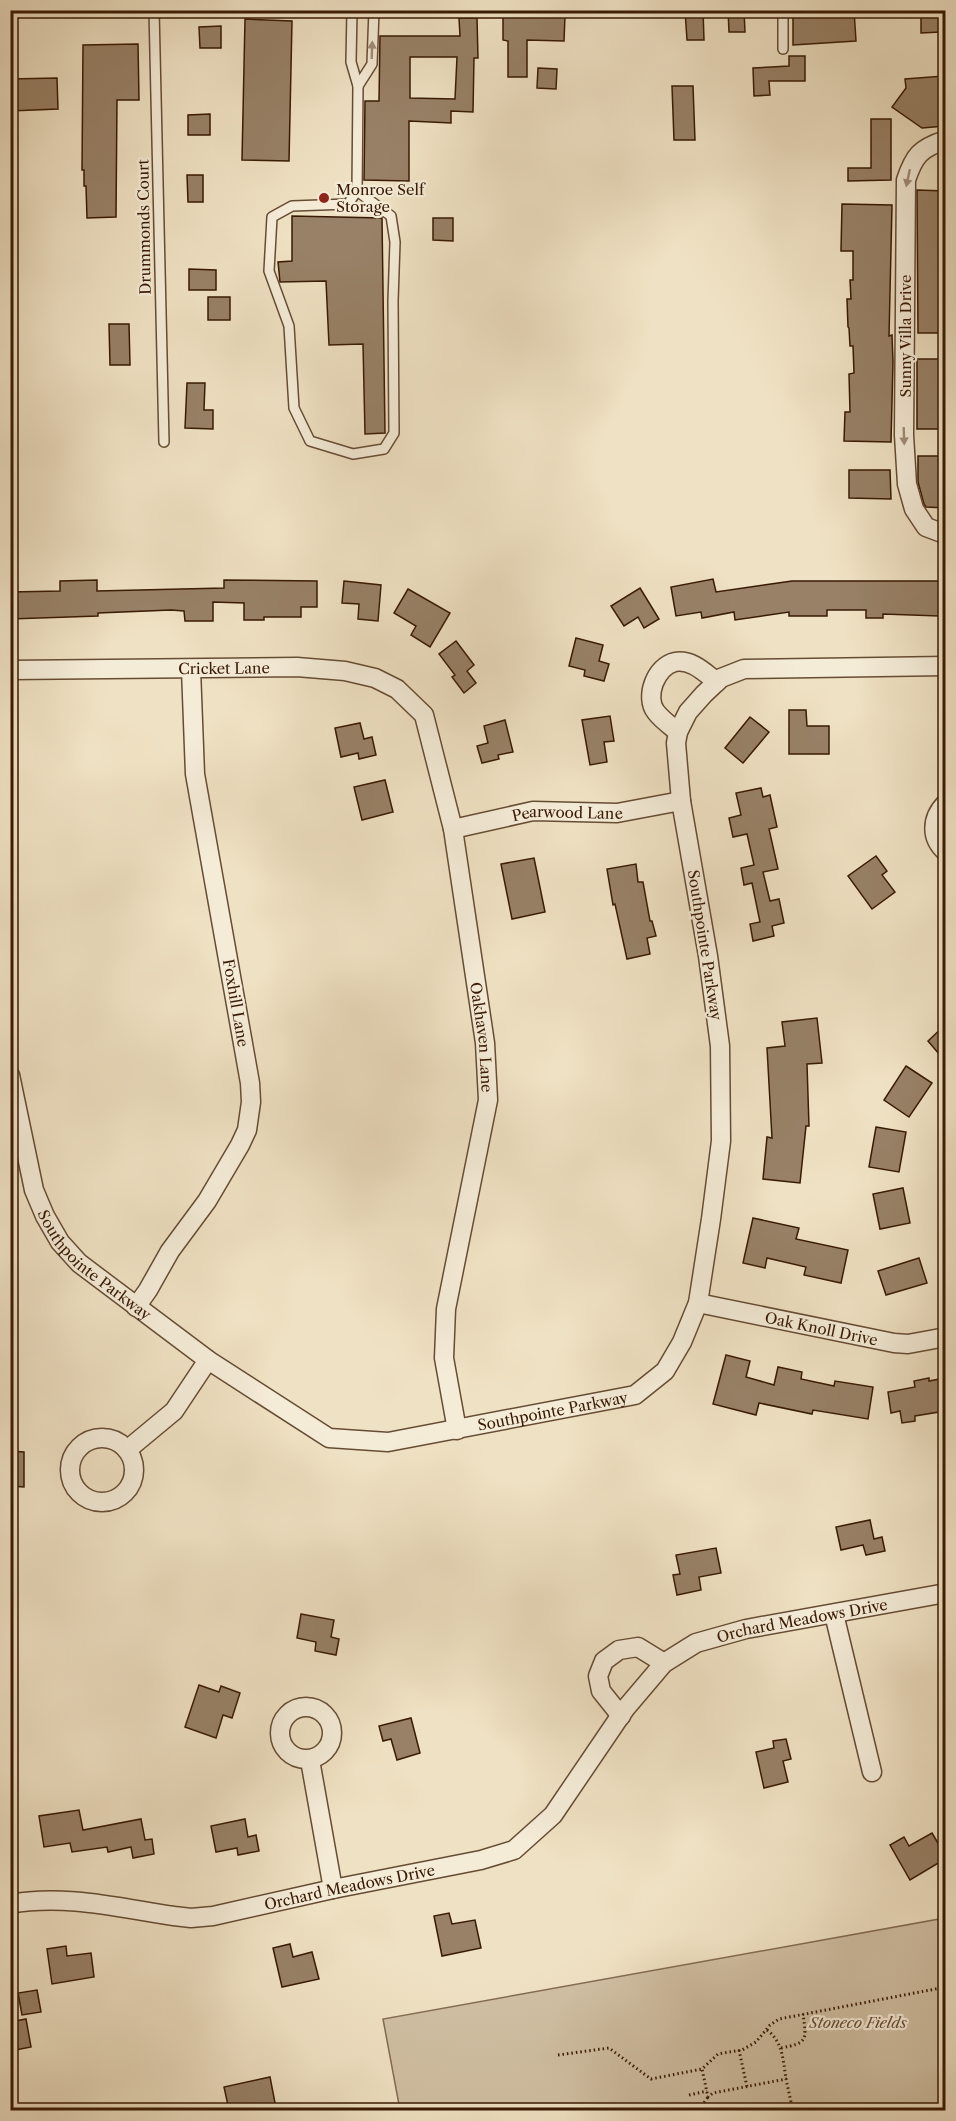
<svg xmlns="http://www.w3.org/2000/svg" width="956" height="2121" font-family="'Libre Caslon Text',serif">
<rect width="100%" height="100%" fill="#efe1c3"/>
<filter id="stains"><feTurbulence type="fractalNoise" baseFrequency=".00333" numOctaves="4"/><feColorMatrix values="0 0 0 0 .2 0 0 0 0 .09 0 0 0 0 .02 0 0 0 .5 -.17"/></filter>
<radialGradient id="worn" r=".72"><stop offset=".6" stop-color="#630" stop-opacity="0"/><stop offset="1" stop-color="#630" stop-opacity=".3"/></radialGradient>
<polygon fill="#d0bfa3" stroke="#846c54" stroke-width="1.5" points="945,1918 945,2110 400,2110 383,2019"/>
<g fill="#988167" stroke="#391a04" stroke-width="1.5" fill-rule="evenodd">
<polygon points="685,10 703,10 704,40 687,40"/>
<polygon points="728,10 744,10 745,32 729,32"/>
<polygon points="793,10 854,10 856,41 793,45"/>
<polygon points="921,10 939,10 940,32 921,33"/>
<polygon points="503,15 565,16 564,41 527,40 527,77 508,77 508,41 503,40"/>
<path d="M459,18H477L478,58H474L473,112L451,111V123L409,121V181L364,180L365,101H379L380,36H460ZM410,57H457L455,99L410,98Z"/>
<polygon points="245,19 292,21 289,161 242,160"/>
<polygon points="221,26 221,48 200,48 199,27"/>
<polygon points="138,44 139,100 117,100 116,217 87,218 86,186 84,186 84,170 82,170 83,45"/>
<polygon points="789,56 805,56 805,81 769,81 770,95 754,96 753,68 789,66"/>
<polygon points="538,68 557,69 556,89 537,88"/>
<polygon points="944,76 945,126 922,128 892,107 906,88 905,79"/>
<polygon points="57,78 58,109 10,111 10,79"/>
<polygon points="672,86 693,86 695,140 674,140"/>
<polygon points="210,114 210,135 188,135 188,115"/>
<polygon points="871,119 891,119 891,180 848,181 848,168 871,168"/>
<polygon points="187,175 203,175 203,202 188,202"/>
<polygon points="917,190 945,191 945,333 918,333"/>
<polygon points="842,204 892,205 889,336 892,335 893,362 891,442 844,441 845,412 850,412 849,374 854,373 853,346 850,346 849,328 848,327 847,299 851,299 850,280 853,280 853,251 841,251"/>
<polygon points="292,216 382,218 385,433 365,434 363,344 329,345 326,281 280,282 278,262 292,261"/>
<polygon points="433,218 453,218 453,241 433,240"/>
<polygon points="189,269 216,270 216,290 189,290"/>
<rect x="208" y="297" width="22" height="23"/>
<polygon points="109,324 129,324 130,365 110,365"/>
<rect x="917" y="359" width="28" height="70"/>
<polygon points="187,383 205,383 204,410 213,410 213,429 185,428"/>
<polygon points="918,456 945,456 945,508 926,507 924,504 918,482"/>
<polygon points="849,470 890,470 891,499 849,498"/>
<polygon points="713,579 716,592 792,581 939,581 939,616 883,614 883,618 866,618 866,610 827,610 827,616 789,616 789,612 735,620 734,612 702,618 701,612 676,616 671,587"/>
<polygon points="97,580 97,591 224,588 224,580 317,581 317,607 301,607 301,617 264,617 264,620 244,620 244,603 213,602 213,621 185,621 184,611 171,610 98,613 98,616 10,619 10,592 60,591 60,581"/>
<polygon points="344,581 381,585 378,621 358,619 359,604 342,603"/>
<polygon points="640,588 659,619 644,628 638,617 624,626 611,606"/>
<polygon points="408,589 450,613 430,647 411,635 416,626 394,613"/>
<polygon points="576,638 603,645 599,661 609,664 604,681 584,676 585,670 569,666"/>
<polygon points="456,641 474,665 467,671 476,683 464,693 452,677 455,675 439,654"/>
<polygon points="789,710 806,710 807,726 829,726 829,754 789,754"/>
<polygon points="610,716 614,741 604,742 607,762 590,765 582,720"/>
<polygon points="750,717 769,732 743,763 725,748"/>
<polygon points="505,720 513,752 498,755 499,759 482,763 477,746 488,743 484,726"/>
<polygon points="360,723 364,739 372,737 376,755 359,759 358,753 341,757 335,728"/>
<polygon points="385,780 393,812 362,820 354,787"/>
<polygon points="761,788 763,797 770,795 777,827 769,829 778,869 763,872 770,901 779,899 784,923 772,926 774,936 753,941 750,924 760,922 752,883 744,885 741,868 754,865 747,834 733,837 729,818 741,815 736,793"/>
<polygon points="876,856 887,871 882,875 895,892 872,909 848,876"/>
<polygon points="534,858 545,912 512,919 501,864"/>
<polygon points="636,864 638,882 643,882 650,921 652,921 656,936 647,938 650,954 627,959 615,904 613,905 607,869"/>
<polygon points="817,1018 822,1063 807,1064 809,1126 806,1126 800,1183 763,1179 767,1137 772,1138 767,1048 785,1046 782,1022"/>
<polygon points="945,1025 945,1061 928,1041"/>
<polygon points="906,1066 932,1083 909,1117 884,1100"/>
<polygon points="876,1127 906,1132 899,1172 869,1167"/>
<polygon points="903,1188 910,1223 880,1229 873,1194"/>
<polygon points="753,1218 799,1228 796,1239 848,1250 841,1283 804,1275 806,1267 767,1258 765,1268 743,1263"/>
<polygon points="919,1258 927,1283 886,1295 878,1271"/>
<polygon points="726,1355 750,1361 746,1377 774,1385 778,1367 802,1372 801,1379 834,1386 835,1381 873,1387 868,1419 813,1410 812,1414 759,1403 756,1415 713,1404"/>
<polygon points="929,1378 929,1381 945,1378 945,1411 915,1416 915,1421 902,1423 900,1411 891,1413 888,1392 915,1387 914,1381"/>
<polygon points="10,1451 24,1452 24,1487 10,1486"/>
<polygon points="870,1520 874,1539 882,1537 885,1551 866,1555 863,1545 841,1550 836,1527"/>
<polygon points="716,1548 721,1573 699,1577 701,1590 677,1595 673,1575 680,1574 676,1555"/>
<polygon points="301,1614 334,1620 331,1637 339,1639 336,1655 315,1651 316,1642 297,1638"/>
<polygon points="199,1685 219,1692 221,1686 240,1693 232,1718 223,1715 216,1738 185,1727"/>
<polygon points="411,1718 420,1753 397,1760 391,1739 383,1741 379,1726"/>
<polygon points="786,1739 791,1759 783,1761 788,1782 764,1788 756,1752 774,1748 773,1741"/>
<polygon points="79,1810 83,1830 141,1819 145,1840 152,1839 154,1854 133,1858 131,1847 108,1852 107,1847 72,1852 70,1843 44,1847 39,1816"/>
<polygon points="245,1819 248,1837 256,1835 259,1851 238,1855 237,1848 216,1852 211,1826"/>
<polygon points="932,1833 945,1855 945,1859 910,1880 890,1845 904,1837 909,1846"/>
<polygon points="449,1913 452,1924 475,1920 481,1948 442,1956 434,1916"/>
<polygon points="290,1944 293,1957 312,1952 319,1979 282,1987 273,1948"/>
<polygon points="66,1946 67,1956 91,1953 94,1977 52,1984 47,1949"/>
<polygon points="37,1990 41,2012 22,2015 18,1993"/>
<polygon points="26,2019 31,2047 10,2051 10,2022"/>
<polygon points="270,2077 276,2108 263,2110 229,2110 224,2087"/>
</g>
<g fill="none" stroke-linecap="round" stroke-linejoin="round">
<g stroke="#664c34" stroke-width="12">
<g id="lane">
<polyline points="154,10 164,442"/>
<polyline points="352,10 351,62 358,86 357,191 348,204 292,206 272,217 269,271 289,326 294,408 310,441 353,454 384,449 394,433 393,301 395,242 391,216 357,191"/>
<polyline points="783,49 783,10"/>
<polyline points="358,86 372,64 374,10"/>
</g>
</g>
<g stroke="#664c34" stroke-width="21">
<g id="street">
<path d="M946,140C920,148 914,156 906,180L904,435L907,484L914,509L926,527L942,533L946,531"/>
<path id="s1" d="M10,670L297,667L345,671L375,678L397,689L424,715L453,829L485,1043L488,1100L446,1309L444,1358L457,1430"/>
<path d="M678,732C671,726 662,720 656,712C644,697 656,666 675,662C692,659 705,673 717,682"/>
<path d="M946,803C931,818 930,838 946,852"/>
<path id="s2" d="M453,829L533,811L617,813L681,801"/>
<path id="s3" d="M10,1075L34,1190L45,1216L60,1242L79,1263L208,1360L329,1438L388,1442L635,1395L665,1371L682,1342L698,1303L711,1219L721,1141L720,1046L708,956L681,801L676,743L678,732L688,712L704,694L721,678L744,669L946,666"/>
<path id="s4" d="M698,1303L894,1343L908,1344L946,1337"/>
<polyline points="136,1307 148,1290 170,1251 207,1201 240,1145 247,1130 251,1102 250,1083 195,774 191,669"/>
<circle cx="102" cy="1470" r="32"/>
<polyline points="127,1450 174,1411 208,1360"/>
<polyline points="834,1614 872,1772"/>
<circle cx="306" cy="1733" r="26"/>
<polyline points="621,1716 601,1691 598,1676 604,1661 619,1650 638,1647 664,1663"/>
<polyline points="310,1760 333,1889"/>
<path id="s5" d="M10,1904C65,1894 119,1908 174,1916L191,1918L213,1916L333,1889L481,1860L514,1850L553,1815L625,1709L664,1663L696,1643L746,1629L946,1593"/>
</g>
</g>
<g stroke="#391a04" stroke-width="3" stroke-dasharray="1.5 3" stroke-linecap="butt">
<path d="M767,2030C783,2042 783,2060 786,2079"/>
<path d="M781,2048C807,2043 807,2041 803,2014"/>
<polyline points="739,2050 747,2087"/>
<polyline points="558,2055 609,2048 651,2079 702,2069"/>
<polyline points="689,2095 707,2091"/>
<polyline points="791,2102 786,2079 713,2093 708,2097 702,2069 718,2054 742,2050 756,2042 770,2025 779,2019 946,1987"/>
<polyline points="699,2110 708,2097"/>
</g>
<use href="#lane" stroke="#f5ecd8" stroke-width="9"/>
<use href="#street" stroke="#f5ecd8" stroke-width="18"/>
</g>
<defs><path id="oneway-solid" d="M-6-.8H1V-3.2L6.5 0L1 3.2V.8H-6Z" transform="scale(1.5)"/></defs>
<g fill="#a08e79">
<use href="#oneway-solid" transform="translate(372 50) rotate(-88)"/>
<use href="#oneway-solid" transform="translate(908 178) rotate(102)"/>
<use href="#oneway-solid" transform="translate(904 436) rotate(88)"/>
</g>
<circle fill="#8f2418" stroke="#f5ecd8" stroke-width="2" cx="324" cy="198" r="6"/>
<g text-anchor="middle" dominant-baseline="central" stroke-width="4.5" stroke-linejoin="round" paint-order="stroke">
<g font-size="15" fill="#391a04" stroke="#f5ecd8" text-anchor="start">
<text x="336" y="189">Monroe Self<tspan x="336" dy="17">Storage</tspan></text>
</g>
<g font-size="15" fill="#391a04" stroke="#f5ecd8">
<text transform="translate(144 227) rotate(-91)">Drummonds Court</text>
<text transform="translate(905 336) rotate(-90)">Sunny Villa Drive</text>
<text stroke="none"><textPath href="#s1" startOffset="214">Cricket Lane</textPath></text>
<text stroke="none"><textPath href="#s2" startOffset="116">Pearwood Lane</textPath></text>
<text transform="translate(705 945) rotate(81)">Southpointe Parkway</text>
<text transform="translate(236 1003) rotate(80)">Foxhill Lane</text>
<text stroke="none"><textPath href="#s1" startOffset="756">Oakhaven Lane</textPath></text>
<text stroke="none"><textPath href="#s3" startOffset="216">Southpointe Parkway</textPath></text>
<text stroke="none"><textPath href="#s4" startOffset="126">Oak Knoll Drive</textPath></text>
<text stroke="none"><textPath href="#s3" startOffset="736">Southpointe Parkway</textPath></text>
<text stroke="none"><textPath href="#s5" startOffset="900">Orchard Meadows Drive</textPath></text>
<text stroke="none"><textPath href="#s5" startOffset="344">Orchard Meadows Drive</textPath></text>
</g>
<g font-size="15" font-style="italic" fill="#664c34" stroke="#f5ecd8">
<text x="858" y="2022">Stoneco Fields</text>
</g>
</g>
<rect width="956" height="2121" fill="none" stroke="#efe1c3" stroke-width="36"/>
<rect x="12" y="12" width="932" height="2097" fill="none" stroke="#391a04" stroke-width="3"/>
<rect x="18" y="18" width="920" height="2085" fill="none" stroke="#391a04" stroke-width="1.5"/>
<rect width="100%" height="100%" filter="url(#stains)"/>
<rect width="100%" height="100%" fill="url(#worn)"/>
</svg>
